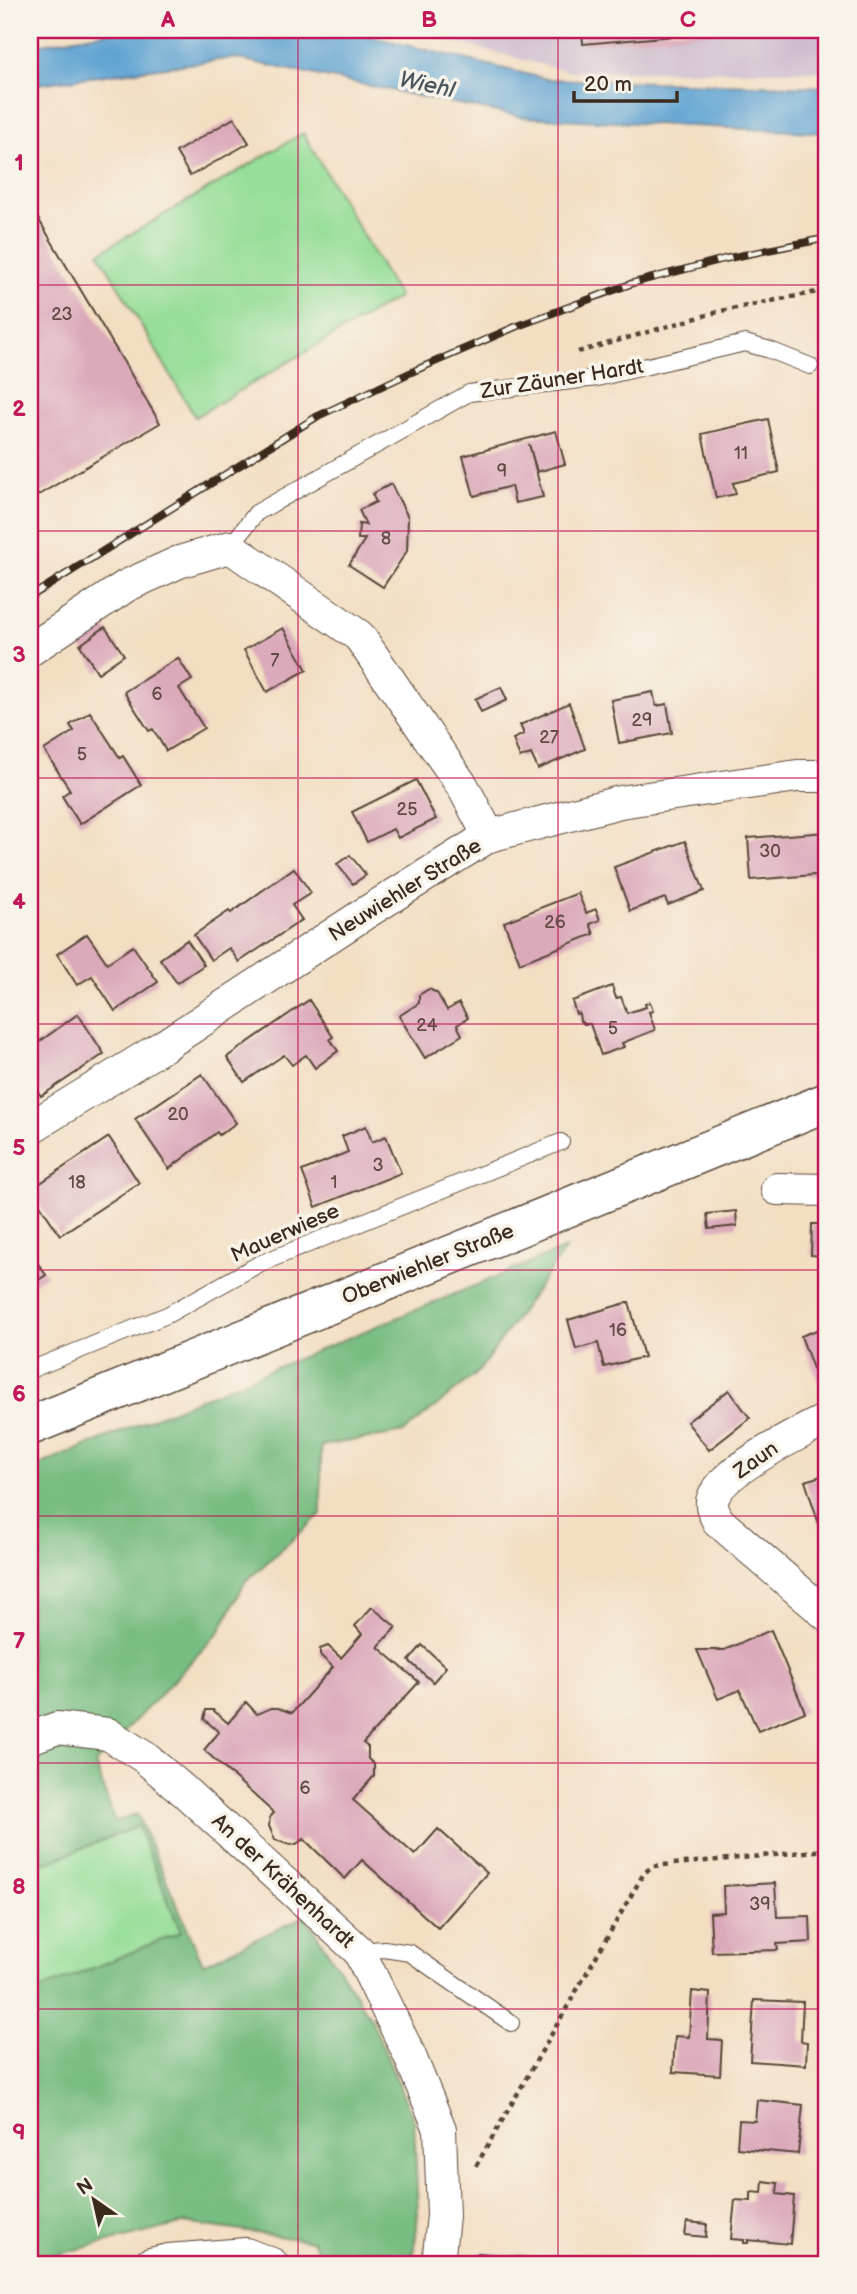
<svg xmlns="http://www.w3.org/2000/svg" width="857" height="2294" font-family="'Balsamiq Sans',sans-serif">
<rect width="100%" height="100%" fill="#f7f3e8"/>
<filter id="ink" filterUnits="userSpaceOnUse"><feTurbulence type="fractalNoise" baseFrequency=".0143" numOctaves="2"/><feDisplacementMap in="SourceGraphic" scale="14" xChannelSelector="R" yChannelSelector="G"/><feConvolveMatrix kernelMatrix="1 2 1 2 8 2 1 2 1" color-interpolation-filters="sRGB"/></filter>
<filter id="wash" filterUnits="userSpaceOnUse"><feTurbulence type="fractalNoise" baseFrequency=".00686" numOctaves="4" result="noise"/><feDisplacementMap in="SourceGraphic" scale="28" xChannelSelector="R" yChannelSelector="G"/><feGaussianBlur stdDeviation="1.57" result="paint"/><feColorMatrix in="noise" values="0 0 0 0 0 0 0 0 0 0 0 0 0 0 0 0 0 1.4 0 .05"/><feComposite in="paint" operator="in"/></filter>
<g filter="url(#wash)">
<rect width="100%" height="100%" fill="#f3dec2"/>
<polygon fill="#cfbdcf" points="408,30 827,30 827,71 567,71"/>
<g fill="#96de99" stroke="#68845c" stroke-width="2">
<polygon points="303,133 399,297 195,417 99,253"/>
<polygon points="138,1826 181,1932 30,1994 30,1869"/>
</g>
<polygon fill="#78bd81" stroke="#5a7450" stroke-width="2" points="566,1248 479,1371 404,1432 321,1446 321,1514 245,1582 220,1631 95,1763 115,1822 137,1814 203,1964 305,1916 371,2019 414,2121 418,2213 413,2264 325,2264 312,2241 185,2223 30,2261 30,1994 181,1932 138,1826 30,1869 30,1469"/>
<polygon fill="#5da2d2" stroke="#4c6678" stroke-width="2" points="121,30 344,30 547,79 827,87 827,133 522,117 233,58 30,85 30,46"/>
<g id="blocks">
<g fill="#dba9ba">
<polygon points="582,30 721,30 721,32 583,44"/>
<polygon points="234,118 249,143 190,176 176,152"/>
<polygon points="30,205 160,423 30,500"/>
<polygon points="827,375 827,392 821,389"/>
<polygon points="768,419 779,472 733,483 736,494 716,498 702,434"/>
<polygon points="556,431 565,464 537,472 529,444 543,497 515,503 511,486 474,496 463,456"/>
<polygon points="391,484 408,517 407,551 383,587 349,565 365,539 358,539 359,524 366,525 359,510 376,502 372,494"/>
<polygon points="105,627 124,655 98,673 80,645"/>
<polygon points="283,628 307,670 267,692 244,650"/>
<polygon points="178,658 192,680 179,688 204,728 166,751 153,729 149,731 124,692"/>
<polygon points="501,687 507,700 481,712 475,699"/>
<polygon points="653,692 656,706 667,704 672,733 619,743 611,700"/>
<polygon points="569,703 585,749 538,769 531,754 520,758 513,739 524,734 520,725"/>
<polygon points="90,712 120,758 123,756 141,785 80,824 62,796 70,790 44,750 74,731 70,725"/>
<polygon points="416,780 436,819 398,838 393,829 367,842 352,812"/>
<polygon points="827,832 827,874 751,880 748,838"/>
<polygon points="685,841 704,891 668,905 665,898 630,911 614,867"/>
<polygon points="350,855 366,875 353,884 337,864"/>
<polygon points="294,868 311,893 292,905 302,920 239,962 229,948 211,960 194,935 229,911 231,913"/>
<polygon points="578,893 586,913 596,909 600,920 590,924 594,934 520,963 504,922"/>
<polygon points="87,934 107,963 133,946 158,982 115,1011 92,976 77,985 57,954"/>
<polygon points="187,940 204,965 177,983 160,959"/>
<polygon points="612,986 616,998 621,997 627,1013 646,1007 645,1004 650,1002 653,1011 649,1012 655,1030 622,1043 624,1047 601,1055 590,1024 584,1024 580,1021 579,1013 576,1014 572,1001"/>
<polygon points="429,989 437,993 447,1010 459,1003 468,1018 457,1025 462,1035 425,1058 399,1016 419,1003 419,995"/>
<polygon points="309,1000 333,1037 330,1039 338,1051 315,1068 306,1055 292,1065 284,1055 244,1082 227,1057"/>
<polygon points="78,1014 104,1054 41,1096 30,1080 30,1043 32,1047"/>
<polygon points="202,1074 236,1123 219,1135 217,1132 169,1169 135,1119"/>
<polygon points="366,1126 372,1142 386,1136 401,1173 316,1207 302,1171 348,1152 342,1136"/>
<polygon points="109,1137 139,1183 60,1235 30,1190"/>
<polygon points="736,1211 737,1226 709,1229 707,1214"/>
<polygon points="812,1224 827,1224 827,1256 811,1255"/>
<polygon points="30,1252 46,1275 31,1285 33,1288 30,1291"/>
<polygon points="629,1302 644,1357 604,1367 598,1343 576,1349 568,1320"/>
<polygon points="827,1326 827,1379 818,1382 801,1336"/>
<polygon points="729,1390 750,1418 709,1450 687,1422"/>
<polygon points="827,1474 827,1525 820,1527 805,1481"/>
<polygon points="372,1607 396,1627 378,1647 419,1682 363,1743 368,1747 368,1759 374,1764 374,1776 353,1800 415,1855 438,1829 487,1873 438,1928 362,1860 345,1879 304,1839 296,1844 290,1845 275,1840 269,1826 270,1817 274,1813 204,1750 219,1732 204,1719 206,1710 213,1710 228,1723 246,1702 257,1714 271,1708 278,1708 292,1713 333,1667 320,1655 320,1649 328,1646 341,1658 362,1634 355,1626"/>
<polygon points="771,1630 805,1712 758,1731 740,1690 718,1699 697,1650 724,1650"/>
<polygon points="422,1645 446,1667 433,1682 409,1661"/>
<polygon points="775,1883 777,1917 810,1916 811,1942 777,1944 778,1950 712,1952 710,1913 724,1912 723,1886"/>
<polygon points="692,1991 710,1993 708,2039 722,2040 720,2075 673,2072 675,2036 689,2037"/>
<polygon points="754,2000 803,2002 801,2041 807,2042 806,2065 750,2061"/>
<polygon points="757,2100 803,2105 798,2154 737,2148 739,2120 755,2121"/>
<polygon points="763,2181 778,2183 777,2194 794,2196 790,2244 748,2240 748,2243 744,2243 744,2240 731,2239 735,2200 751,2201 751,2192 762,2193"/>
<polygon points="687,2222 707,2224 706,2237 685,2235"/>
<polygon points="478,2253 528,2258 528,2264 477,2264"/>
</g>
</g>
</g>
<g filter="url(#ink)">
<use href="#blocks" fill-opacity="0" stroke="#574537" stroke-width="2"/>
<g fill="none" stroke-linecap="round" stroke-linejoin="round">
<g stroke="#574537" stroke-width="18">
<g id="lane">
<polyline points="230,547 256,513 469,393 597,378 745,343 770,350 810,366"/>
<polyline points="30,1370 167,1315 259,1264 561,1142"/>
<polyline points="359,1951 384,1949 410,1953 511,2023"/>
</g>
</g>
<g stroke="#574537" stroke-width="34">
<g id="street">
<polyline points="30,650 126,586 179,562 230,547 359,636 463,787 489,836"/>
<polyline points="30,1128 165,1045 367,912 489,836 620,802 797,776 827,776"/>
<polyline points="777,1189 827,1190"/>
<path d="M827,1419C802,1432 718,1472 712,1501C711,1508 715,1515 718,1521L827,1615"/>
<polyline points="30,1738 57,1728 108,1734 144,1757 184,1791 359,1951 409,2054 440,2129 443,2216 438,2264"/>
<polyline points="150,2264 168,2260 246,2254 272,2264"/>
</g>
</g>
<g stroke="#574537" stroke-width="41">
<polyline id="primary" points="30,1426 827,1102"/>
</g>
<g stroke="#574537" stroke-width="4.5" stroke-dasharray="5 5" stroke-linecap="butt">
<polyline points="578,352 721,311 827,290"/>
<polyline points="476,2166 644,1873 653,1866 663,1865 827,1850"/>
</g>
<use href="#lane" stroke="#fff" stroke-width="16"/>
<use href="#street" stroke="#fff" stroke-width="32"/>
<use href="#primary" stroke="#fff" stroke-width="38"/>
<g stroke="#3b2a1e" stroke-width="8">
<polyline id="rail" points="30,597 318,416 416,370 515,327 633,283 724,259 827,238"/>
</g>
<use href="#rail" stroke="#f7f3e8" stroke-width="5" stroke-dasharray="16" stroke-linecap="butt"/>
</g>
</g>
<path fill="none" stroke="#c2185b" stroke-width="2" stroke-opacity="0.55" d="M298,30V2264M558,30V2264M30,285H827M30,531H827M30,778H827M30,1024H827M30,1270H827M30,1516H827M30,1763H827M30,2009H827"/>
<g text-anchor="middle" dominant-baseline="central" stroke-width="7" stroke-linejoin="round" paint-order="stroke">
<g font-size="18" fill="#634a45">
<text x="62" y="314">23</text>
<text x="741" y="453">11</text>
<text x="502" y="471">9</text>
<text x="386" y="538">8</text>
<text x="275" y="660">7</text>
<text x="157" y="694">6</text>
<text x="642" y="720">29</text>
<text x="549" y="737">27</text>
<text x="82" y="754">5</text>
<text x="407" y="809">25</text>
<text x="770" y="851">30</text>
<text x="555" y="922">26</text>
<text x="427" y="1025">24</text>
<text x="613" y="1028">5</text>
<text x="178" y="1114">20</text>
<text x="378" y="1165">3</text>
<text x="77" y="1182">18</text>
<text x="334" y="1182">1</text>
<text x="618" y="1330">16</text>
<text x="305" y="1788">6</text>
<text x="760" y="1904">39</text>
</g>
<g font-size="21" fill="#3b2a1e" stroke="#f7f3e8">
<text transform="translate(562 379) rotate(-9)">Zur Zäuner Hardt</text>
<text transform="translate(405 890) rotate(-32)">Neuwiehler Straße</text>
<text transform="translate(285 1233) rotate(-24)">Mauerwiese</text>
<text transform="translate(428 1264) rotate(-22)">Oberwiehler Straße</text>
<text transform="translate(756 1460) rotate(-35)">Zaun</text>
<text transform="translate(283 1881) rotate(43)">An der Krähenhardt</text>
</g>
<g font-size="23" font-style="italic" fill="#47545d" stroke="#f7f3e8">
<text transform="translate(427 85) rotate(12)">Wiehl</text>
</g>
</g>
<rect width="857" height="2294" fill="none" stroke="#f7f3e8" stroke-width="77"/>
<g transform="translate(94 2200) rotate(326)" stroke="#f7f3e8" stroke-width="5" paint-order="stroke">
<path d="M0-5L12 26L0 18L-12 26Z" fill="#3b2a1e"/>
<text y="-10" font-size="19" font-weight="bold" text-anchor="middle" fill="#3b2a1e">N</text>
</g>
<path d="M574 91v10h103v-10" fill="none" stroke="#3b2a1e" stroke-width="3.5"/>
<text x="584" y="91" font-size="21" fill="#3b2a1e" stroke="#f7f3e8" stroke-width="5" paint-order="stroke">20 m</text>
<rect x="38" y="38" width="780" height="2218" fill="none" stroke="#c2185b" stroke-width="2.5"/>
<g font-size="23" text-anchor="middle" font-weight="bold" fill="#c2185b">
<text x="168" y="27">A</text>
<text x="429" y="27">B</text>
<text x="688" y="27">C</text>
<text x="19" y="170">1</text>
<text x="19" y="416">2</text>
<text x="19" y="662">3</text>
<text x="19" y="909">4</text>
<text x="19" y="1155">5</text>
<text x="19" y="1401">6</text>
<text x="19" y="1648">7</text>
<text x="19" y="1894">8</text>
<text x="19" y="2140">9</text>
</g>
</svg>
